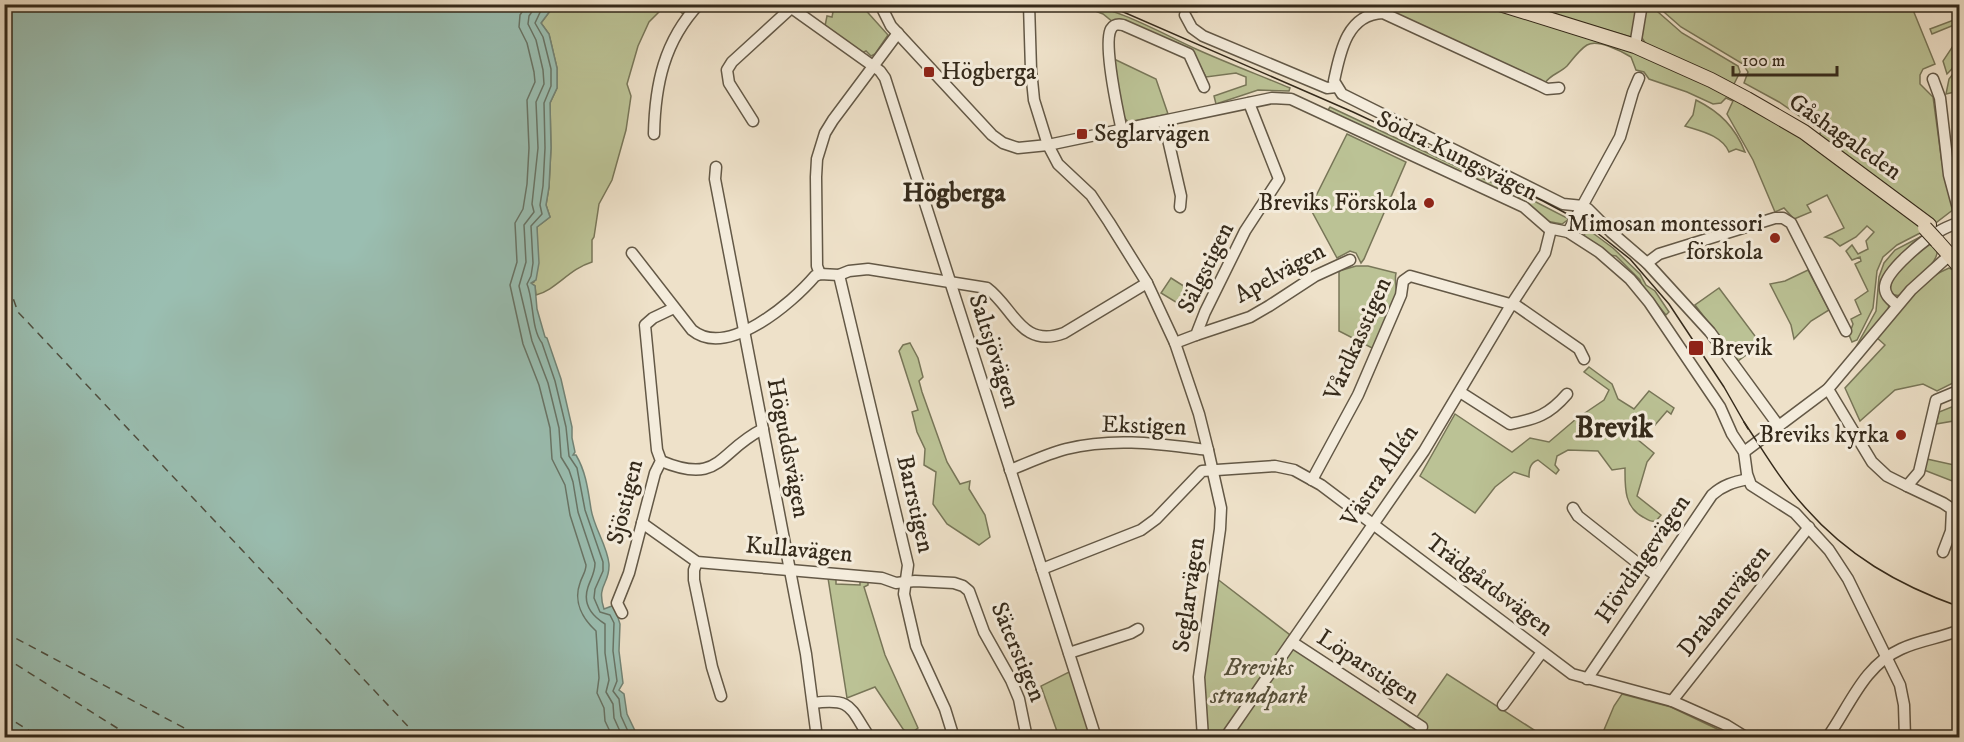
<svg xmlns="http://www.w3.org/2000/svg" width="1964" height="742" font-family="'IM FELL DW Pica',serif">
<rect width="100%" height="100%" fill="#eee1c9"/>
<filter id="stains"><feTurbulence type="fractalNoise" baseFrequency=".00333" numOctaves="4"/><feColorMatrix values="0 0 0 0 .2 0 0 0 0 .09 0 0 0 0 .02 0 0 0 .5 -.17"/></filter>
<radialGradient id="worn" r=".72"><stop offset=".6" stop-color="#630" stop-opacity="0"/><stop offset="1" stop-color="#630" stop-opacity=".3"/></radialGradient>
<g fill="#bbc295" stroke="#787658" stroke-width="1.5">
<path d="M550,5H693L683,14L674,6H665L649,22L638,46L627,84L631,96L626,130L612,180L599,204L594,237L592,240V262C569,269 556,290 536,295L535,286L531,283L534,282L537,227L550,217L546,205L549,187L551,148L550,103L557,88V68L549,34L541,23L550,11Z"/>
<polygon points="828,5 861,5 888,35 875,54 871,56 866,51 862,53 825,26 827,16 832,17 833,12 830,11"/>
<path d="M1080,5C1111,4 1167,36 1196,49C1227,63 1259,75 1290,88L1289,91L1258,90L1216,104L1214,96L1246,85V77L1236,73L1206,77L1193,53L1113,22L1103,14Z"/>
<polygon points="1147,5 1200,5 1197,12 1163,11"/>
<path d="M1345,5H1478L1572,29L1670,65L1765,114L1823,152L1898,207L1924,231L1897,245L1883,257L1877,271L1873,308L1857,340L1852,342L1849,335L1853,324L1851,319L1861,314L1855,300L1868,291L1855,264L1861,261L1860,257L1852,260L1846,251L1852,245L1858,254L1868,249L1866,241L1874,232L1867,226L1856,237L1840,246L1832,239L1825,237L1844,228L1827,195L1807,205L1811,212L1794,219L1784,208L1775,212L1753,160L1727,114L1733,101L1726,98L1721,103L1713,104L1687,92L1649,79L1644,72L1636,70L1631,57C1621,51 1598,39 1587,45C1579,50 1573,59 1567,66C1560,73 1551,74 1545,83L1385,10Z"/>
<polygon points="1522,5 1640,5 1634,35 1631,37"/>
<polygon points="1645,5 1650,5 1682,33 1738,66 1740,72 1733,86 1646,44 1642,38"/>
<polygon points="1656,5 1911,5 1935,64 1923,69 1920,75 1920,84 1933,97 1942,163 1954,209 1933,225 1819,136 1821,131 1779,102 1744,83 1748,72 1743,64 1681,27"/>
<path d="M1959,18C1960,39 1964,59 1947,74L1943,61L1959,37L1954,25L1932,34L1930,29Z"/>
<polygon points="1114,59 1156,79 1168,114 1128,122 1123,116"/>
<polygon points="1959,66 1959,91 1946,94 1949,79"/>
<path d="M1696,100C1720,112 1735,127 1745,152L1736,149L1729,152C1722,135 1700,131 1685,126L1693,115Z"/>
<polygon points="1330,107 1464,170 1534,201 1569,219 1562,224 1546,221 1328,110"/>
<polygon points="1347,134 1406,162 1364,259 1361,263 1356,253 1350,251 1337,258 1310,208"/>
<polygon points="1586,228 1613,248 1640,274 1646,285 1655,291 1669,312 1666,315 1642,286 1640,280 1616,256 1610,255 1584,237"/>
<polygon points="1924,235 1889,271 1887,301 1889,305 1888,310 1853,352 1876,311 1879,277 1884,263 1895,250"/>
<path d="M1932,240C1934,244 1938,248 1937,253C1936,265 1910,286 1901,295C1897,296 1894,296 1890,292C1889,271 1917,252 1932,240Z"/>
<path d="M1356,266H1368L1396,273C1394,282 1397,288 1397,297L1374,349L1339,331V271Z"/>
<path d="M1949,268L1959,273V380L1937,391L1923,384L1895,390L1860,421L1845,388L1885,345L1876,337C1896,312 1917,281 1949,268Z"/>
<polygon points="1808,270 1829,310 1811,321 1794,339 1791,325 1770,284 1785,281"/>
<polygon points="1171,278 1201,297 1192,312 1161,293"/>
<polygon points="1719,288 1761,344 1738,361 1695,305"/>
<polygon points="910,343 918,358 923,377 919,381 922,392 947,462 960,484 970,481 969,489 985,515 990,537 979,545 947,524 933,504 936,472 924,465 925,449 917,432 912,412 918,410 899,351 903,345"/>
<path d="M1589,367L1612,384L1618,399L1634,409L1649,391L1674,408L1671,414L1667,411L1655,425L1645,418L1635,432L1637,439L1654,453L1647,462L1637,496L1661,515L1656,521C1651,522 1648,520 1643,517C1624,507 1625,487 1625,468L1612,470L1598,451L1568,450L1557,456L1555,465L1559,470L1556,474L1538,460C1530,463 1529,469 1529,477L1514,472L1495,487L1475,513L1420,476L1455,414L1512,452L1530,438L1549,442L1576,419L1604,400L1609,390L1584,372Z"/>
<polygon points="1959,404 1959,420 1936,424 1939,412"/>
<polygon points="1927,459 1954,465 1959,464 1959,505 1958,504 1955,482 1924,470"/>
<polygon points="828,578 836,578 836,584 860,585 860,581 868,581 868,585 864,587 885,655 918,728 910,734 903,729 875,687 847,698"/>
<polygon points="1216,578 1410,727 1447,674 1545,737 1207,738 1202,674"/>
<polygon points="1071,671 1092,737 1059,737 1041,686"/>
<polygon points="1622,694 1671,707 1734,737 1601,737 1614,706"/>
</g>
<path fill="#9abeb1" stroke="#728375" stroke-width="1.5" d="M4,5H550V11L541,23L549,34L557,68V88L550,103L551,148L549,187L546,205L550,217L537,227L539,263L536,280L531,283L535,286L537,309L545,337L547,338L561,379L572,427V438L575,452L573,455H576C586,472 588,490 591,509C594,528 607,545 609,564C610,585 596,584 604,609L612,606L616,611L620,624L619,651L623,683L619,690L624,694L627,714L638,737H5Z"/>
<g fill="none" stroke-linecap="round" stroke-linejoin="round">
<g stroke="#687466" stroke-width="1.5">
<path d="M527,4L520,15L519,27L527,43L534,72L535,82L527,100L529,148L527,184L523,209L515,223L517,262L510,285L523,344L539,385L550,428L552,459L565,485L570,515L586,565C586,572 582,576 580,583C573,602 583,619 596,631L599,678L597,693L604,708L605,721L613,738"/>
<path d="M537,4L529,16L528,24L536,40L543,70L544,84L536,102L538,148L532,204L534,212L524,225L526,262L519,286L532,341L548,383L559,428L561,457L569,470L573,482L578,512L595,563C595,573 591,578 588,587C582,605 592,616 605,624V653L609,680L606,692L613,704L614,718L623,738"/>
<path d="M544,4L535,23L543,37L551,69V86L544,103L545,148L543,186L540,205L542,214L531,226L533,263L531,276L527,284C534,301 531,329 542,343L555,381L566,427L569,456L577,468L585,510L603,562V571L595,589L594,598L600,612L610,615L614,623L613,651L617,681L613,691L619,699L621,716L631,738"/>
</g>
<g stroke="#4e4f40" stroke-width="1.5" stroke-dasharray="8 6" stroke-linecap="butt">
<polyline points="4,273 18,312 419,738"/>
<polyline points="4,632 203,738"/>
<polyline points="4,657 133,738"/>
<polyline points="4,715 41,738"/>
</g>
<g stroke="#635846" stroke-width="13">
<g id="minor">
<polyline points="786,4 880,71 885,78 1096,738"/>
<polyline points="880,4 891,26 992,135 1003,143 1018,148 1048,145 1272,98 1291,99 1524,207 1548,228 1568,232 1599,252 1630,279 1649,302 1720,407 1732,434 1744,452 1747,474 1751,485 1795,513 1829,550 1848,579 1900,685 1904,705 1905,738"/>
<polyline points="1029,4 1031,70 1034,100 1048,145 1058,164 1091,195 1109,222 1147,283 1175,343 1199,414 1208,450 1221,508 1220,529 1199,677 1203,738"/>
<polyline points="1185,15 1192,28 1203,36 1327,88 1336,87"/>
<polyline points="1635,46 1642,4"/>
<polyline points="1933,79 1940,98 1949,175 1960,216"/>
<path d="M1559,88L1547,89L1539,85L1383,13C1347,14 1340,52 1334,81L1342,94L1563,204L1583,206L1588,209L1611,232L1647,263L1710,332L1778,425"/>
<polyline points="753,121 729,83 727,70 732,62 790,9"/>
<polyline points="1164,122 1181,196 1180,207"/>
<path d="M1122,131C1118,113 1103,43 1111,29C1114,24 1118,24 1123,25L1189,54L1204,87"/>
<path d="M654,134C655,85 664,41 699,4"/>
<polyline points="716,167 715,179 806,654 817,738"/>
<polyline points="1568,232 1620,137 1633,92 1639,78"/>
<path d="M632,253L692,330C727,359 792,303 815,276L820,274L839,275L849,271L868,269L987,288C1014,308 1021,349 1064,333L1147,283"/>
<polyline points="1647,263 1659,254 1775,218 1783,218 1791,223 1846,331"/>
<polyline points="820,274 817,266 816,177 817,159 825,133 833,120 898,33"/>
<polyline points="839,275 908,565 904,594 916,646 945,709 954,738"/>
<path d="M1897,305C1891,300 1884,295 1885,286C1887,270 1924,240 1938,232C1944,228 1952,225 1960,222"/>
<polyline points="1196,335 1250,317 1269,306 1315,276 1350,260"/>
<polyline points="1175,343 1196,335 1205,312 1245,231 1279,179 1249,103"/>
<polyline points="1828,389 1872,462 1887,476 1907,486 1919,472 1936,400 1960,390"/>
<path d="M1460,392L1510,424C1536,419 1549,415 1567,394"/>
<polyline points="1744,452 1828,389 1911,290 1953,252"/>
<path d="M661,461C721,486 718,451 763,429"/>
<path d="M1010,470C1028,463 1047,454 1066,449C1115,437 1159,444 1208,450"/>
<polyline points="1312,480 1358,395 1401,295 1403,281 1410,276 1517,306 1579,349 1584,359"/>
<polyline points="1907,486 1943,503 1952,509 1951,531 1943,552"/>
<polyline points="1573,508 1578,516 1635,561 1656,575"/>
<polyline points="642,523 697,562 882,578 896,583 915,581 954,583 963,586 969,591 984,632 1011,680 1019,699 1027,738"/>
<polyline points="697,562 694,570 694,580 712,667 721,696"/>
<polyline points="1042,569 1141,530 1156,519 1202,471 1275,466 1294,470 1321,485 1572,674 1672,701 1726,725 1747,738"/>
<polyline points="622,613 617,603 629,573 655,473 661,461 657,450 645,325 653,318 674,308"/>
<polyline points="1292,642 1422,727"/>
<polyline points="1069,653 1131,633 1138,629"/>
<path d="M1587,679L1712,495C1723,485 1734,482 1748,479"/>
<polyline points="1672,701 1809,527"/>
<path d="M813,703C853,698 849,707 870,738"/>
<polyline points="1503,705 1542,652"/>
<polyline points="1225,738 1424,451 1511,305 1545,253 1551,229"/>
<path d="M1827,738C1850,706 1863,666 1901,649C1920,640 1941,638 1960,630"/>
</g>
</g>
<g stroke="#352a1b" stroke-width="16">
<g id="major">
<polyline points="1500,4 1635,46 1711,80 1747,99 1804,132 1929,225"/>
<polyline points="1937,241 1960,267"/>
</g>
</g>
<use href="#minor" stroke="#f4ecdc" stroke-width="10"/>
<use href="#major" stroke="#eee1c9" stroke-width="14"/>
<g stroke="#352a1b" stroke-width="1.5">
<polyline points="1105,4 1353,112 1543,201 1586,224 1630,259 1669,304 1724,387 1748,429"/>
<path d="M1744,422C1763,450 1780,480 1803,505C1846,555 1898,585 1960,607"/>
</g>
<g stroke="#352a1b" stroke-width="16" stroke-linecap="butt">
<polyline id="major-bridge" points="1925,228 1937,241"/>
</g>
<use href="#major-bridge" stroke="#eee1c9" stroke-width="14"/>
</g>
<g fill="#8f2418" stroke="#f4ecdc" stroke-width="2">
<rect x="923" y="66" width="12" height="12" rx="3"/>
<rect x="1076" y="128" width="12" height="12" rx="3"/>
<circle cx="1429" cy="203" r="6"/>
<circle cx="1775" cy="238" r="6"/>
<rect x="1688" y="340" width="16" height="16" rx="3"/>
<circle cx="1901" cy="435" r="6"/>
</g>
<g text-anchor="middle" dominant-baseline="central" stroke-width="6" stroke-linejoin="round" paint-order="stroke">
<g font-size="24" fill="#352a1b" stroke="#f4ecdc" text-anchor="start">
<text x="941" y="72">Högberga</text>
<text x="1094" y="134">Seglarvägen</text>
<text x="1417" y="203" text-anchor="end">Breviks Förskola</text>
<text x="1763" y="224" text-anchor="end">Mimosan montessori<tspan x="1763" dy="28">förskola</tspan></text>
<text x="1710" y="348">Brevik</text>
<text x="1889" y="435" text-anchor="end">Breviks kyrka</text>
</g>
<g font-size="24" fill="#352a1b" stroke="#f4ecdc">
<text transform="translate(1845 137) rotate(35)">Gåshagaleden</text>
<text transform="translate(1457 156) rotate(26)">Södra Kungsvägen</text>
<text transform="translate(1206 268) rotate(-64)">Sälgstigen</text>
<text transform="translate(1280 273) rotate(-29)">Apelvägen</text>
<text transform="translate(1358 339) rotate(-66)">Vårdkasstigen</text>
<text transform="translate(994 351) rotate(72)">Saltsjövägen</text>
<text transform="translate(1144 426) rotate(2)">Ekstigen</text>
<text transform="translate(788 448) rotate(79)">Höguddsvägen</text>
<text transform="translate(1380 476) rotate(-56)">Västra Allén</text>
<text transform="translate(625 502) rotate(-76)">Sjöstigen</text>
<text transform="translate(915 504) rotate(77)">Barrstigen</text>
<text transform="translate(799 550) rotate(5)">Kullavägen</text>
<text transform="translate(1643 559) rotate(-56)">Hövdingevägen</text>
<text transform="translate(1489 585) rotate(37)">Trädgårdsvägen</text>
<text transform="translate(1189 595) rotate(-82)">Seglarvägen</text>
<text transform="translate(1724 601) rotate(-52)">Drabantvägen</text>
<text transform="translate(1018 652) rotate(67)">Säterstigen</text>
<text transform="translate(1368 667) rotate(33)">Löparstigen</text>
</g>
<g font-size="24" font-style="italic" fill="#56503a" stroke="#f4ecdc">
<text x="1259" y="668">Breviks<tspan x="1259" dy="28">strandpark</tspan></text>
</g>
<g font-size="26" font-weight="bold" fill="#352a1b" stroke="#f4ecdc">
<text x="954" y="193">Högberga</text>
</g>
<g font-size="30" font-weight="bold" fill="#352a1b" stroke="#f4ecdc">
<text x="1614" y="428">Brevik</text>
</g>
</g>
<rect width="1964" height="742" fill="none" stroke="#eee1c9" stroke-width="24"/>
<rect x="6" y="6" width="1952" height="730" fill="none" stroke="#352a1b" stroke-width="3"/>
<rect x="12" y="12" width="1940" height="718" fill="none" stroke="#352a1b" stroke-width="1.5"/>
<path d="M1733 66v9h104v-9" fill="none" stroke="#352a1b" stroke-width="3"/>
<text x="1742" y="66" font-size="18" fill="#352a1b" stroke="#f4ecdc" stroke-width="4.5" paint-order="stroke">100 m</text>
<rect width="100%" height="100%" filter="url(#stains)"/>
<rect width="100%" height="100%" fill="url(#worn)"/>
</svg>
